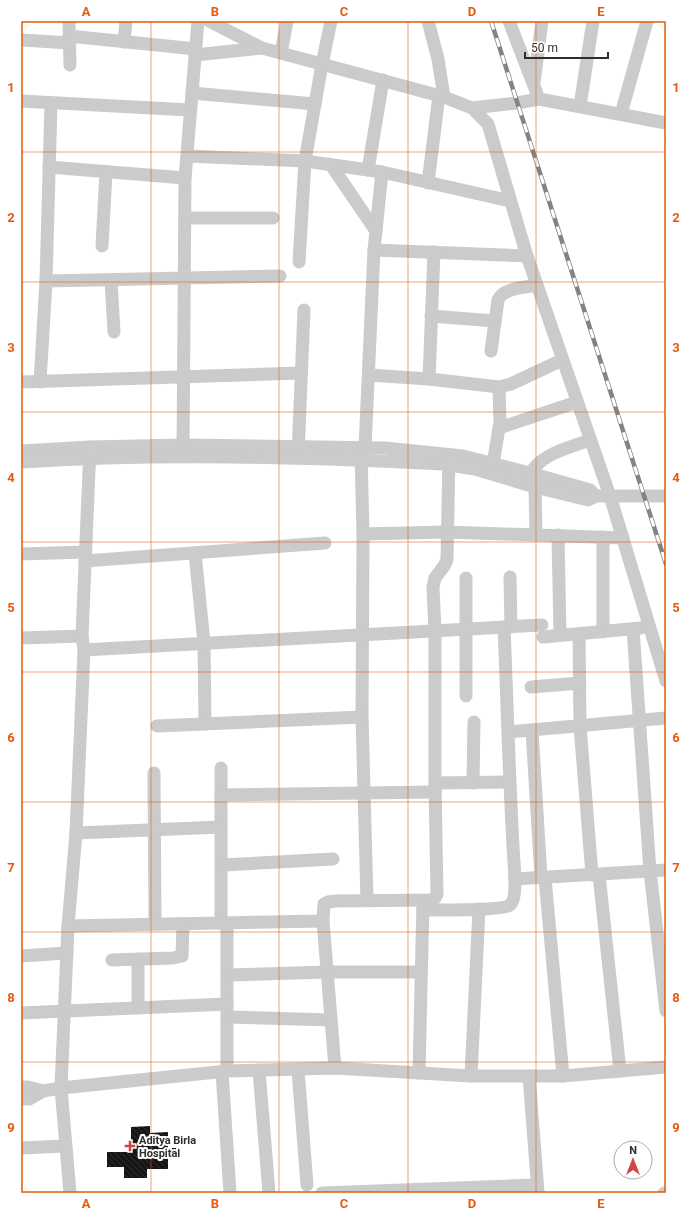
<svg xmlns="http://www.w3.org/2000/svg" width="687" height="1214" font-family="Roboto,sans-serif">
<defs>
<pattern id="building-back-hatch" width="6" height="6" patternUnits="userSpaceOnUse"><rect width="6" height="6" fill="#151515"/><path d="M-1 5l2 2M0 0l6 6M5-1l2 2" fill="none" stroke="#2f2f2f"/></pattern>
</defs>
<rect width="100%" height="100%" fill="#fff"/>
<polygon fill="url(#building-back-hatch)" points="150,1126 150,1133 168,1132 168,1148 179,1148 179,1156 168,1156 168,1169 147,1169 147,1178 124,1178 124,1167 107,1167 107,1152 131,1152 131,1127"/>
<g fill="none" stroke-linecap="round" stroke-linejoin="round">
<g stroke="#cbcbcb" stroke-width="13">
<polyline points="69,21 70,65"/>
<polyline points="209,21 262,48 444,97 472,108 488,124 527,256 610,496 666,681"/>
<polyline points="428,21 438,59 444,97"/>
<polyline points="69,36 196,49"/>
<polyline points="22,40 70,43"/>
<polyline points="124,42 126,21"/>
<polyline points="281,53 287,21"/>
<polyline points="195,55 262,48"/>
<polyline points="534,83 542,21"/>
<polyline points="192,93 315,104"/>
<polyline points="539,99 666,123"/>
<polyline points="21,101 190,110"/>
<polyline points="580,106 593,21"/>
<polyline points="472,108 517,103 539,99 509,21"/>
<polyline points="621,114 647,21"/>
<polyline points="187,156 305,161 382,172 510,201"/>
<polyline points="331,165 376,231"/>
<polyline points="49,167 185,178"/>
<polyline points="368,170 383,80"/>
<polyline points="428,183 439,95"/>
<polyline points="185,218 273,218"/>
<polyline points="102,246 106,172"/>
<polyline points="374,250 527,256"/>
<polyline points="299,262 305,161 322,64 331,21"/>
<polyline points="111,280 114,332"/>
<polyline points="46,281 280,276"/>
<polyline points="431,316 495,321"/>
<path d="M491,351L498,300C504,287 525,288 537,285"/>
<polyline points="369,375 429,379 499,387 511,384 562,360"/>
<polyline points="429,379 434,252"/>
<polyline points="21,382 301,373"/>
<polyline points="40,382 46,281 51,103"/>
<polyline points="499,428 577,402"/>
<polyline points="365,448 374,250 382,172"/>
<polyline points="21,451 90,447 183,445 385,448 463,456 530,473 590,490 596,496"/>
<polyline points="361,452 363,534 362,717 367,900"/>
<polyline points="183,453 185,178 198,21"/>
<polyline points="298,455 304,310"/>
<path d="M21,462C161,453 303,457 443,464L475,469L535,487L588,500L596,496H666"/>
<polyline points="493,464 500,422 499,387"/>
<path d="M527,480C537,454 566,449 590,440"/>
<polyline points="535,487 536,534"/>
<polyline points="363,534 447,532 623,538"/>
<polyline points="558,535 560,635"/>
<polyline points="603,537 603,632"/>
<polyline points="195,553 204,643 205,724"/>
<polyline points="21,554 86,552"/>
<polyline points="85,561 325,543"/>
<polyline points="510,577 511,627"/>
<polyline points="466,578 466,696"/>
<polyline points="633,629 650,871 666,1011"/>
<polyline points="579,634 580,726 592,875"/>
<polyline points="543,637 641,628"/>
<polyline points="21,638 82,636"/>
<polyline points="84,650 542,625"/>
<polyline points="531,687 580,683"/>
<polyline points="157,726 362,717"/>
<polyline points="532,730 541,878"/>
<polyline points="508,732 666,718"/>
<polyline points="221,768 221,923"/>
<polyline points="154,773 155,924"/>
<polyline points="435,783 509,782"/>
<polyline points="473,783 474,722"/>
<polyline points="221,795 435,792"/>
<polyline points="76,833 221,827"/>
<polyline points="222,865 333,859"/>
<polyline points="599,875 620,1071"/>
<polyline points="545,878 563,1076"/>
<polyline points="515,879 666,870"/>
<path d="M423,910C437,910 502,911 510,905C519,898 513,857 513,846C509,773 507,700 504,627"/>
<polyline points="227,923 227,1071"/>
<polyline points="68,926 323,921"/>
<polyline points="21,956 67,953"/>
<polyline points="138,959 138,1008"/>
<polyline points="112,960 173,958 182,956 183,924"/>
<polyline points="227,975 327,972 421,972"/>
<polyline points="21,1013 227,1004"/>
<polyline points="227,1017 331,1020"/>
<polyline points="335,1068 323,921 324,904 328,902 336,901 432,900 435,898 437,894 435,783 435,631 433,587 435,578 444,566 447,560 449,455"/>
<polyline points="259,1070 269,1193"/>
<polyline points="298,1070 307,1185"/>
<polyline points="222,1072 230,1193"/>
<polyline points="419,1073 423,902"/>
<polyline points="471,1076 479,909"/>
<polyline points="529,1076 538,1192"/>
<polyline points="21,1087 28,1087 43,1091"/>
<polyline points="21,1099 29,1099 43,1091 61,1088 227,1071 335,1068 471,1076 563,1076 666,1067"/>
<polyline points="21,1148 65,1146"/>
<polyline points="70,1193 61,1088 68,926 76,833 84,650 82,636 90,447"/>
<polyline points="322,1193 537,1185"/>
<polyline points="664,1193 666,1193"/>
</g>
<g stroke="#838383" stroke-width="4.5">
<polyline id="rail" points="491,21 666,564"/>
</g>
<use href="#rail" stroke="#fff" stroke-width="3" stroke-dasharray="9" stroke-linecap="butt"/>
</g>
<path fill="none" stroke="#e8590c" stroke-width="1" stroke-opacity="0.55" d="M151,21V1193M279,21V1193M408,21V1193M536,21V1193M21,152H666M21,282H666M21,412H666M21,542H666M21,672H666M21,802H666M21,932H666M21,1062H666"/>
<path fill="#d04745" stroke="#fff" stroke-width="1.5" d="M128 1140h4v4h4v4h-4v4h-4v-4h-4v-4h4z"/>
<g text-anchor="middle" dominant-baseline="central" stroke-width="4" stroke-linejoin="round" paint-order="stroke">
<g font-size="11" font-weight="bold" fill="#2e2e2e" stroke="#fff" text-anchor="start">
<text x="139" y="1140">Aditya Birla<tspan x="139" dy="13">Hospital</tspan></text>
</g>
</g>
<rect width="687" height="1214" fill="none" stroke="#ffffff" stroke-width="44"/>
<g transform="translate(633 1160)"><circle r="19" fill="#ffffff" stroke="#ababab"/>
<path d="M0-3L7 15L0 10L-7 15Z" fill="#d04745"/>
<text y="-6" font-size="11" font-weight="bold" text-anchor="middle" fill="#2e2e2e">N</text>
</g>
<path d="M525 52v6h83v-6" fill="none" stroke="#2e2e2e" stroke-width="2"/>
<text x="531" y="52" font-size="12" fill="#2e2e2e" stroke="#ffffff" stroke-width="3" paint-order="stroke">50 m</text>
<rect x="22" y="22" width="643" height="1170" fill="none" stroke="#e8590c" stroke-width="1.5"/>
<g font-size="13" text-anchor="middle" font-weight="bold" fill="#e8590c">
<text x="86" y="16">A</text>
<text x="215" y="16">B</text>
<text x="344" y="16">C</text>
<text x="472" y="16">D</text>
<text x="601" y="16">E</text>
<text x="11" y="92">1</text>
<text x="676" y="92">1</text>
<text x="11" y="222">2</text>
<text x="676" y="222">2</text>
<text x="11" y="352">3</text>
<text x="676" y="352">3</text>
<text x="11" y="482">4</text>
<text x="676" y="482">4</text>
<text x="11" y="612">5</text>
<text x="676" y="612">5</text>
<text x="11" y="742">6</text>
<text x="676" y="742">6</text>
<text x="11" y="872">7</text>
<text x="676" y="872">7</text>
<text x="11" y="1002">8</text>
<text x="676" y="1002">8</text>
<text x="11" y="1132">9</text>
<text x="676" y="1132">9</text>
<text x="86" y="1208">A</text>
<text x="215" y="1208">B</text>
<text x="344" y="1208">C</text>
<text x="472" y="1208">D</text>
<text x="601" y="1208">E</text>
</g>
</svg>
